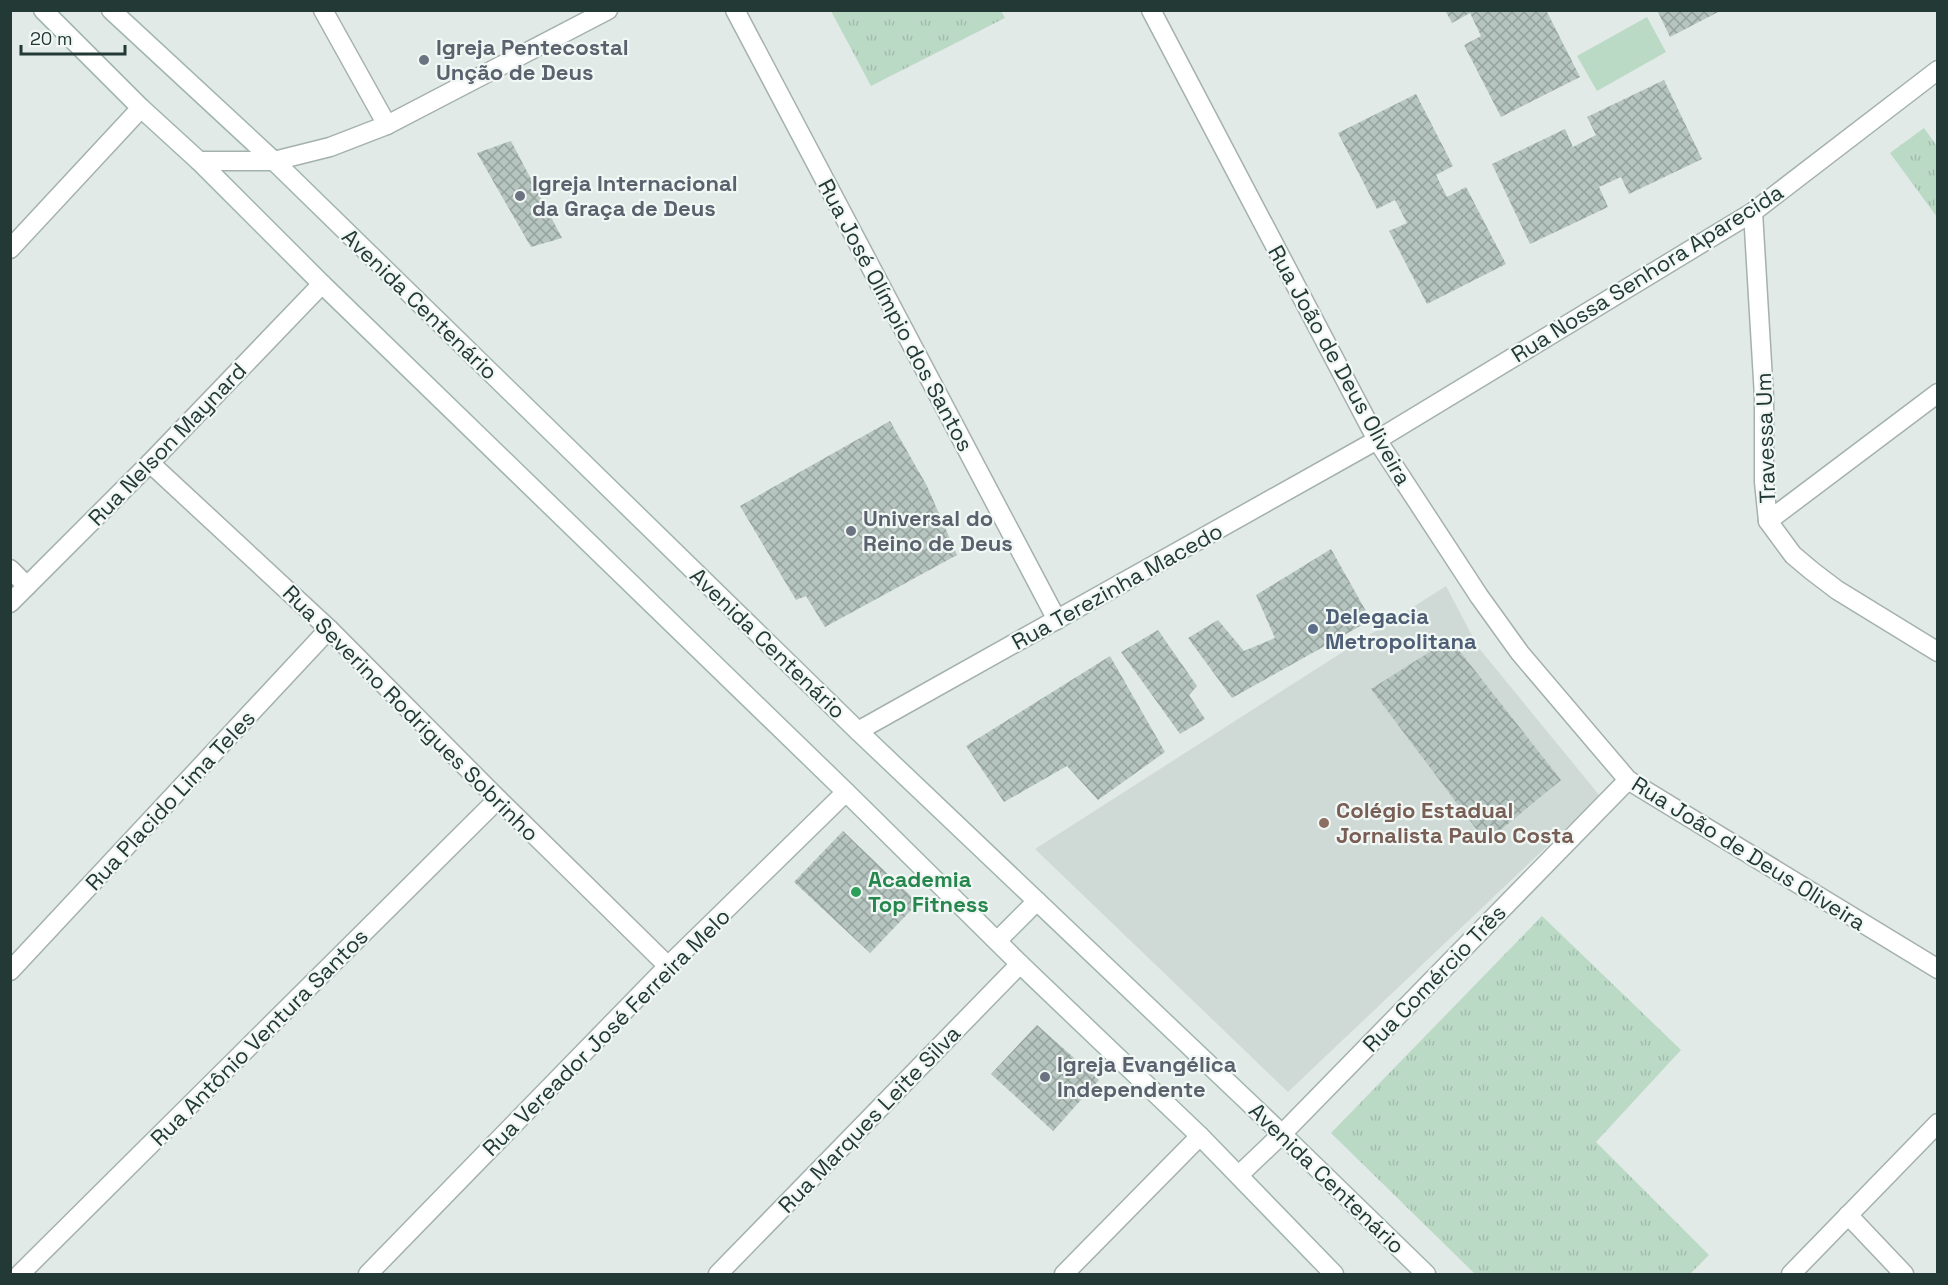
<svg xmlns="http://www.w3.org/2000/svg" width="1948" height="1285" font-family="'Space Grotesk',sans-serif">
<defs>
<pattern id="grass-tufts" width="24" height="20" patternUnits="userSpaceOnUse" patternTransform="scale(1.5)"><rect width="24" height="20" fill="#bbdac6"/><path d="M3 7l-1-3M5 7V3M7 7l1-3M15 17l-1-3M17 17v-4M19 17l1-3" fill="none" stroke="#a0bcab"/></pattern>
<pattern id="building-cross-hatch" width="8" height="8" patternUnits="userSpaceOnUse" patternTransform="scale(1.5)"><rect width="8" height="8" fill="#b7c5c0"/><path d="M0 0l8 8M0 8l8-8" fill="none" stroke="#94a19d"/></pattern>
</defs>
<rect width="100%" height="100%" fill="#e1eae7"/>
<polygon fill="#cfdad6" points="1446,586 1478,647 1600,796 1288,1092 1035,849"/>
<g fill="url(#grass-tufts)">
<polygon points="1001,11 1005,18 871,86 831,11"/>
<polygon points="1924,128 1937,146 1937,217 1890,153"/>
<polygon points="1542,916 1681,1050 1596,1142 1709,1255 1690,1274 1475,1274 1331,1133"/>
</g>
<polygon fill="#bbdac6" points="1647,17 1666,52 1597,91 1577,56"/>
<g fill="url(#building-cross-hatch)">
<polygon points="1445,10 1546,10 1580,77 1501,117 1464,45 1481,36 1470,13 1452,23"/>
<polygon points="1657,10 1722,10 1670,37"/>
<polygon points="1664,80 1702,159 1629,194 1621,177 1599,187 1608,207 1530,244 1492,164 1565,129 1573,147 1596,135 1587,117"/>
<polygon points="1416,94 1453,166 1436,175 1447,197 1466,187 1506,264 1427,304 1389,231 1407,223 1395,200 1377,209 1338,133"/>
<polygon points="511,141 562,238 531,247 477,153"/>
<polygon points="890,421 927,486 957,555 825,627 806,596 796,600 740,506"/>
<polygon points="1331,549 1371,620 1232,698 1188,638 1218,620 1244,651 1275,638 1256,595"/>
<polygon points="1158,630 1197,686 1189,695 1205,719 1180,734 1121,652"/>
<polygon points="1450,639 1561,780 1486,842 1371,689"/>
<polygon points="1110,656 1165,752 1098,800 1067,766 1004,802 966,746"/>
<polygon points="843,831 918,903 870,953 794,882"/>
<polygon points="1037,1025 1099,1080 1053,1131 991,1074"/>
</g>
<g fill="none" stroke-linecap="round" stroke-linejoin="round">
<g stroke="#a4b1ae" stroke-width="21">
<g id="minor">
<polyline points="323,10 387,125"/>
<polyline points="735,10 1057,620"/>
<polyline points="1151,10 1377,440 1479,596 1520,653 1628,780 1938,969"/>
<polyline points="1753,212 1764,397 1764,482 1768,521 1793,555 1812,571 1837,590 1938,652"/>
<polyline points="10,249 141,108"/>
<polyline points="150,463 329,629 498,799 668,966"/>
<polyline points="1768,521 1938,393"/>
<polyline points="10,569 27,586"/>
<polyline points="10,603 150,463 322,284"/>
<polyline points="858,731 1377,440 1753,212 1938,70"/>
<polyline points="10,971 329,629"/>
<polyline points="1239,1175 1282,1134 1628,780"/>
<polyline points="1848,1215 1904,1274"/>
<polyline points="20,1274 498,799"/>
<polyline points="368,1274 668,966 846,792"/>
<polyline points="718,1274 1020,964"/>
<polyline points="1064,1274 1200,1136"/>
<polyline points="1791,1274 1938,1123"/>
</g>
</g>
<g stroke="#a4b1ae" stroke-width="21">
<polyline id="tertiary" points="199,161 274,161 330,147 387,125 608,10"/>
</g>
<g stroke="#a1b5af" stroke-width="21">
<g id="secondary">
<polyline points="43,10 141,108 199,161 322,284 846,792 1020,964 1200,1136 1334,1274"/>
<polyline points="111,10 274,161 858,731 1282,1134 1426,1274"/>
<polyline points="997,941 1037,901"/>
</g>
</g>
<use href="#minor" stroke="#fff" stroke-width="18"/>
<use href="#tertiary" stroke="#fff" stroke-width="18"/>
<use href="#secondary" stroke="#fff" stroke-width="18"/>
</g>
<g fill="#6b7280" stroke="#f1f7f4" stroke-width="2">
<circle cx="424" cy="60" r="6"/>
<circle cx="520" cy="196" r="6"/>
<circle cx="851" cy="531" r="6"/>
<circle cx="1045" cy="1077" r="6"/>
</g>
<circle fill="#5c6f8a" stroke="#f1f7f4" stroke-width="2" cx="1313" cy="629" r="6"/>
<circle fill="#8d6e63" stroke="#f1f7f4" stroke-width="2" cx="1324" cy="823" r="6"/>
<circle fill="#2e9e5b" stroke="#f1f7f4" stroke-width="2" cx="856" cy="892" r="6"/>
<g text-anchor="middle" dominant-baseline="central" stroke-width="4.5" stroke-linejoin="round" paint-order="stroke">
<g font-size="22" font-weight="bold" fill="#5b616d" stroke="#f1f7f4" text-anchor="start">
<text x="436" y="47">Igreja Pentecostal<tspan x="436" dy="25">Unção de Deus</tspan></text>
<text x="532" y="183">Igreja Internacional<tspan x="532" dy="25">da Graça de Deus</tspan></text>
<text x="863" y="518">Universal do<tspan x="863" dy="25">Reino de Deus</tspan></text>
<text x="1057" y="1064">Igreja Evangélica<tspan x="1057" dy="25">Independente</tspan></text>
</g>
<g font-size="22" fill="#233935" stroke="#f1f7f4">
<text transform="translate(1647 273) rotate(-32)">Rua Nossa Senhora Aparecida</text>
<text transform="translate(420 304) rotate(44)">Avenida Centenário</text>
<text transform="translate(896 315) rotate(62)">Rua José Olímpio dos Santos</text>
<text transform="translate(1340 365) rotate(61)">Rua João de Deus Oliveira</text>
<text transform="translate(1765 438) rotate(-92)">Travessa Um</text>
<text transform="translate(167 444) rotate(-46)">Rua Nelson Maynard</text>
<text transform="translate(1117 586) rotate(-29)">Rua Terezinha Macedo</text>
<text transform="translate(768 643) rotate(44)">Avenida Centenário</text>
<text transform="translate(411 713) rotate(45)">Rua Severino Rodrigues Sobrinho</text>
<text transform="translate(170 800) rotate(-47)">Rua Placido Lima Teles</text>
<text transform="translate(1749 853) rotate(32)">Rua João de Deus Oliveira</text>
<text transform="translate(1434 978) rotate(-46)">Rua Comércio Três</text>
<text transform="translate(606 1032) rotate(-45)">Rua Vereador José Ferreira Melo</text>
<text transform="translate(259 1037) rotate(-45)">Rua Antônio Ventura Santos</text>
<text transform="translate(869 1119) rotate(-46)">Rua Marques Leite Silva</text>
<text transform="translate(1327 1178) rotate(44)">Avenida Centenário</text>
</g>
<g font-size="22" font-weight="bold" fill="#4e5e75" stroke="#f1f7f4" text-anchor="start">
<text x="1325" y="616">Delegacia<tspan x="1325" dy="25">Metropolitana</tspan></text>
</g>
<g font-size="22" font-weight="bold" fill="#785e54" stroke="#f1f7f4" text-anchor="start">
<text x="1336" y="810">Colégio Estadual<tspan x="1336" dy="25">Jornalista Paulo Costa</tspan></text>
</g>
<g font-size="22" font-weight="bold" fill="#27864d" stroke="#f1f7f4" text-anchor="start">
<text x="868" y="879">Academia<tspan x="868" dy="25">Top Fitness</tspan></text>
</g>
</g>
<rect width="1948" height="1285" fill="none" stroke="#233935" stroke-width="24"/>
<path d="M21 45v9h104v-9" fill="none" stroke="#233935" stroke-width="3"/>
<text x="30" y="45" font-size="18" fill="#233935" stroke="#f1f7f4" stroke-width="4.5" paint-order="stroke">20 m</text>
</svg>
